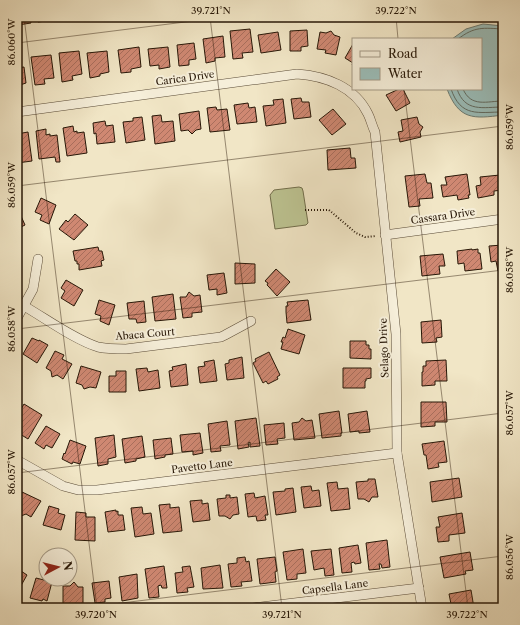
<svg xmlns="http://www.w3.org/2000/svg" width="520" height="625" font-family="'Libre Caslon Text',serif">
<defs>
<pattern id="building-hatch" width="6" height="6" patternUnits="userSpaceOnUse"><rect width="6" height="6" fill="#cf8872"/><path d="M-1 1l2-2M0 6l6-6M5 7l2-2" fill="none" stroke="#a86e5c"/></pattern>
</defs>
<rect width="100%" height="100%" fill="#f1e6c6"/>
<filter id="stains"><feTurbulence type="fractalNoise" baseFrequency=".005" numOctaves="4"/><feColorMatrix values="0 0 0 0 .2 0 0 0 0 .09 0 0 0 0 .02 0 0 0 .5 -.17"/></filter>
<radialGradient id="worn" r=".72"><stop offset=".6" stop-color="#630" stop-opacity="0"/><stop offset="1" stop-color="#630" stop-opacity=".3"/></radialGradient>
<polygon fill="#bdc492" stroke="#726e4c" points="299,187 302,188 303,191 308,223 306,225 275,229 270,195 274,190"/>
<path fill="#9bbeba" stroke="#6d7b72" d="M483,24L503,26V115C473,119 459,120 447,89H481V39H452L466,29Z"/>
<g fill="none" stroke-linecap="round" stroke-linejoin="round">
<g stroke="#616a60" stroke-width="1">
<path d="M458,39C475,26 483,28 503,29"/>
<path d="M451,89C461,118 478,112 503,112"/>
<path d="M457,89C465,113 483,107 503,107"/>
<path d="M463,89C471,108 487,101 503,101"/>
</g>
</g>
<g fill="url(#building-hatch)" stroke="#271707">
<polygon points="17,17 48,17 45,17 46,21 38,22 37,18 30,19 31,23 18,25"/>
<polygon points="250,29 253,52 242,53 243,58 233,59 230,31"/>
<polygon points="307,30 308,46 301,47 301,51 290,51 290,31"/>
<polygon points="331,31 334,35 340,37 336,55 325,53 326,50 317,49 320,32 326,33"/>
<polygon points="278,32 281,50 261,53 258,35"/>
<polygon points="223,36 225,57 215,58 215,61 206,63 203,39"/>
<polygon points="194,43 196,59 189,60 189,65 179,66 177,45"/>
<polygon points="353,44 353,66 352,65 353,63 345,58"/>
<polygon points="139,47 141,67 131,69 131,72 121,73 118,50"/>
<polygon points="168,47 170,67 159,69 159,65 150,66 148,49"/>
<polygon points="79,51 82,74 72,76 73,80 62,82 59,53"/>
<polygon points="107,51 109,72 100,74 100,76 90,78 87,53"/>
<polygon points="51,55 54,78 44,79 45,84 35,85 31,57"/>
<polygon points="24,67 26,83 17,86 17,68"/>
<polygon points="399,89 403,89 410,103 396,111 386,95"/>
<polygon points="301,98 302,102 309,102 311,117 294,119 291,99"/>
<polygon points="283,99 286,123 266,126 263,106 274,105 273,100"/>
<polygon points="248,103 249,108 255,107 257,122 237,124 234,105"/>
<polygon points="216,107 217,110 227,109 230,130 210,132 207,108"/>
<polygon points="333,109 346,124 332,135 319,120"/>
<polygon points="199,111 201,129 196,130 192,134 188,130 181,131 179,114"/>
<polygon points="161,115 162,122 173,121 175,141 155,144 152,116"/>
<polygon points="142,117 145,140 126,143 123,122 133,121 133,118"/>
<polygon points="417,117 419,124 423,127 420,132 421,137 400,142 398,132 403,131 401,120"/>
<polygon points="105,121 106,126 113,125 115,142 97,144 96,133 94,134 93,123"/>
<polygon points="73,126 74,132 77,131 77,133 84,132 87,153 67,156 63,128"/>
<polygon points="46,129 46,135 50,134 50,136 57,135 60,162 56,162 55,157 39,159 36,131"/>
<polygon points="28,132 32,161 17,163 17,134"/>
<polygon points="350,148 351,158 355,158 356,168 328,170 327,150"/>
<polygon points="425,174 427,183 431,183 433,198 419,199 420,206 409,207 405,176"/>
<polygon points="467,174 470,195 468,195 469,198 458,200 457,195 443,197 441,185 447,185 445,177"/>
<polygon points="500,175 502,190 494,191 494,195 478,198 476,186 481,185 480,177"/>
<polygon points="41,198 56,205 49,224 40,220 42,215 35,212"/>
<polygon points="17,207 25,225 17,229"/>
<polygon points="75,214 88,225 74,240 59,229 66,220 68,222"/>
<polygon points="503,245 503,270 498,271 496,261 491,262 489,246"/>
<polygon points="98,247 99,251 102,251 104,260 101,261 102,266 79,270 79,264 77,264 77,261 75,261 73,251"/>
<polygon points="472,249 472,250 478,249 478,253 480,253 482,269 465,271 464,263 458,264 457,251"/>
<polygon points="443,254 445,266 439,266 440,274 422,276 420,256"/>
<polygon points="235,263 255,264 255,283 235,284"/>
<polygon points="276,269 290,282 277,296 269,287 267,285 268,283 265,281"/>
<polygon points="224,273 227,293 217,295 217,289 209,290 207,275"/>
<polygon points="66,280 83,290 74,306 61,298 65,291 61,288"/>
<polygon points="189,292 194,296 200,295 202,312 192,313 192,317 183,318 180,297 186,297"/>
<polygon points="173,294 176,319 155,321 152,297"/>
<polygon points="99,300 115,305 109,325 100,321 101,316 95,314"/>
<polygon points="308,300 311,320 287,323 286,312 286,306 288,306 287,302"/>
<polygon points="144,301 146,322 137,323 136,319 129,319 127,303"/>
<polygon points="441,320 442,337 436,338 437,342 422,343 421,322"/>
<polygon points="288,329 305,335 299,354 281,349 283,342 281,342 283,337 285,338"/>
<polygon points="32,338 39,341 39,340 48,345 37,363 23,354"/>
<polygon points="350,341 366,341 366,345 369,345 369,349 371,349 371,359 350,358"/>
<polygon points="55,351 64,355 62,359 72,364 63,379 57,375 52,377 51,371 46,368"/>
<polygon points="269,352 280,375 277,377 278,379 268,384 266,381 263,383 253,363 256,361 255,359"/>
<polygon points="242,357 244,378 227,380 225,364 229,363 229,360"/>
<polygon points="214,360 217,381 200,383 198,367 205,366 204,362"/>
<polygon points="446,360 447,381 435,381 435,385 422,386 422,372 423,372 423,366 426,366 426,361"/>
<polygon points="186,364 188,385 171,387 169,371 173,370 172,367"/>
<polygon points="81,366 101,372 96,388 90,387 84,389 82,385 76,383"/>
<polygon points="147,368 148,372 158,370 160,388 139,391 136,369"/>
<polygon points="343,368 371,368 371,378 366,379 366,381 365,381 365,388 343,388"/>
<polygon points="116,371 126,371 126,392 109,392 109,376 116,376"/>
<polygon points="421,402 446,402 447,422 435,422 435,426 421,427"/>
<polygon points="24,404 42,415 28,439 20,434 21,432 20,431 18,434 17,433 17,416"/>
<polygon points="339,411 342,433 341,433 341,436 322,438 319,414"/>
<polygon points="367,411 370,432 359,433 359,431 350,432 348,414"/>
<polygon points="256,418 260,446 250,447 250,442 248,443 249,447 238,449 235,421"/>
<polygon points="302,418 306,421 312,420 315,438 294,440 292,423 299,422"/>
<polygon points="227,421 230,445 220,446 221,451 211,452 208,424"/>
<polygon points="284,423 285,438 277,439 278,444 266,445 264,425"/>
<polygon points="46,426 60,434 52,448 46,445 44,449 35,443"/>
<polygon points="200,433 203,453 193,455 193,451 182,452 180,435"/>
<polygon points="114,435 116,457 108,459 108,464 98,466 95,438"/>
<polygon points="142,436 145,457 136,459 136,461 125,463 122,439"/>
<polygon points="171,438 173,454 165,455 165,457 155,459 153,440"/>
<polygon points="70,440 86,446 80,464 73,462 72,464 62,459 64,453 65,454"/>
<polygon points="444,441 447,462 438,463 439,467 428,469 426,455 424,455 422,444"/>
<polygon points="459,478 462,497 432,502 430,482"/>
<polygon points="368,479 375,479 378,497 372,497 369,502 364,499 358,499 356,482 368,481"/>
<polygon points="337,482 338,489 348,488 350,509 331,511 327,483"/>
<polygon points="311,486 312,491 319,490 321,506 304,508 301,487"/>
<polygon points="293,488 296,512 276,515 273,492 285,491 285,489"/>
<polygon points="22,492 41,501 31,517 26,514 21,516 21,510 17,508 17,502"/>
<polygon points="254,493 255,498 265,496 268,515 265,515 266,520 257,521 256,516 248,517 245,494"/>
<polygon points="226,495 230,495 230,498 237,497 239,514 233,515 230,519 225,516 219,516 217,499 226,498"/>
<polygon points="202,500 202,504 208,503 210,520 193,522 190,501"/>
<polygon points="170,504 170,508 179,507 182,531 163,533 159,505"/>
<polygon points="49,506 59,509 58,513 65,515 61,530 43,525"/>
<polygon points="142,507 143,514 151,513 154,534 135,537 131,508"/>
<polygon points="116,510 116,512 118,511 118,515 123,515 125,530 108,532 105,512"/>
<polygon points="76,512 86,513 86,517 95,517 95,541 75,540"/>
<polygon points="462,513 465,533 449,535 449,541 438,542 436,527 440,527 438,517"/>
<polygon points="387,540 390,567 382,568 381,564 379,564 380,569 369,570 366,543"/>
<polygon points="358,545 361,563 355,564 354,562 351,563 352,572 342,573 339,548"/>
<polygon points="303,549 306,573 297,574 297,579 287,580 283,552"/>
<polygon points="331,549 334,575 325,576 324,568 314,570 311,551"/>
<polygon points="470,552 473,570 465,571 466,574 444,578 440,557"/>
<polygon points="245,557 246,562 249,561 252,581 241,582 242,586 231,587 228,564 237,563 237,558"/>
<polygon points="275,557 277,571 275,572 276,582 260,584 257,559"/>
<polygon points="220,565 223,588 203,589 201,568"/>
<polygon points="20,566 21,571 27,575 18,591 17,567"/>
<polygon points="164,566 167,588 162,588 161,585 158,586 159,597 149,598 145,569"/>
<polygon points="190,566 194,587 187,588 188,592 177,593 175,573 183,572 182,567"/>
<polygon points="137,574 138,598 122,601 119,577"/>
<polygon points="36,578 52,582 47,601 43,599 42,601 30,598"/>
<polygon points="109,581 111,598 105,599 105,602 95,603 92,583"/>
<polygon points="74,582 78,587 83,587 83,605 63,604 63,586 70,586"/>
<polygon points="471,590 474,608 449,608 448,604 451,604 449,594"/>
</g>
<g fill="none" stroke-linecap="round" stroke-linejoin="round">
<g stroke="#5a4b37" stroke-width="10">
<g id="minor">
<path d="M17,112L297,74C326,76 355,87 368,114C371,120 372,126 375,132L396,334L397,453L422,608"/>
<polyline points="385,235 503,219"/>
<path d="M24,306C45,318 75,340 98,347C107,349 117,349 126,349L221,337L225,335L251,321"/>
<polyline points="17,318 33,289 38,259"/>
<polyline points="17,460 63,486 78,490 97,490 397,453"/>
<polyline points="253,608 419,588"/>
</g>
</g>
<polyline stroke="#271707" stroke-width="2" stroke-dasharray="1 2" stroke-linecap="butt" points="305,210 329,210 356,233 365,237 376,236"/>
<use href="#minor" stroke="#f6efda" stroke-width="9"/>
</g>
<path fill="none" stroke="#271707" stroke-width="1" stroke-opacity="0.45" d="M24,17L97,608M210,17L282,608M396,17L398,39M17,43L225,17M404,89L468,608M17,186L503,126M17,329L503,270M17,473L503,413M81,608L503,556"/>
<g text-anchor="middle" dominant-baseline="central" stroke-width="4" stroke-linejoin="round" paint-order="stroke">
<g font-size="10" fill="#271707" stroke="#f6efda">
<text transform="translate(185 78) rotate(-8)">Carica Drive</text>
<text transform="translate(443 216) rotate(-8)">Cassara Drive</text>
<text transform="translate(145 334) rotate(-5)">Abaca Court</text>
<text transform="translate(384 348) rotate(-92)">Selago Drive</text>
<text transform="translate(202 466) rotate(-7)">Pavetto Lane</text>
<text transform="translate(335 587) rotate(-7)">Capsella Lane</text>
</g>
</g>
<rect width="520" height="625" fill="none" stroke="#f1e6c6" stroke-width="44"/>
<rect x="352" y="38" width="130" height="52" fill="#f6efda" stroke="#a39986"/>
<rect x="360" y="51" width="20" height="6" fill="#f6efda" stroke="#a39986"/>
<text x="388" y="58" font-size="12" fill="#271707">Road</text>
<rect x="360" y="68" width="20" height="12" fill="#9bbeba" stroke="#a39986"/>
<text x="388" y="78" font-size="12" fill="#271707">Water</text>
<g transform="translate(58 567) rotate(83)"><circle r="19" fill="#f6efda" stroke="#a39986"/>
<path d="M0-3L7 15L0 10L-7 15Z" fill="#8f2418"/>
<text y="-6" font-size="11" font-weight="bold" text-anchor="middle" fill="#271707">N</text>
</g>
<rect x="22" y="22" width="476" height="581" fill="none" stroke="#271707" stroke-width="1.5"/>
<g font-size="10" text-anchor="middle" fill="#271707">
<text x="211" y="14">39.721°N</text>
<text x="396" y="14">39.722°N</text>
<text transform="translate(11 42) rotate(-90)" y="4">86.060°W</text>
<text transform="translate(509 127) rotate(-90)" y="4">86.059°W</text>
<text transform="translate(11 185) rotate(-90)" y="4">86.059°W</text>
<text transform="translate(509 270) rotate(-90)" y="4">86.058°W</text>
<text transform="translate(11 329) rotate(-90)" y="4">86.058°W</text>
<text transform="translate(509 413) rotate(-90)" y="4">86.057°W</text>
<text transform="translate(11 472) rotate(-90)" y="4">86.057°W</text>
<text transform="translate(509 557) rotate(-90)" y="4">86.056°W</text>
<text x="96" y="618">39.720°N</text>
<text x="282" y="618">39.721°N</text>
<text x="467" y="618">39.722°N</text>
</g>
<rect width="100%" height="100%" filter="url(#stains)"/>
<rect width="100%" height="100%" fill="url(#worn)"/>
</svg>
